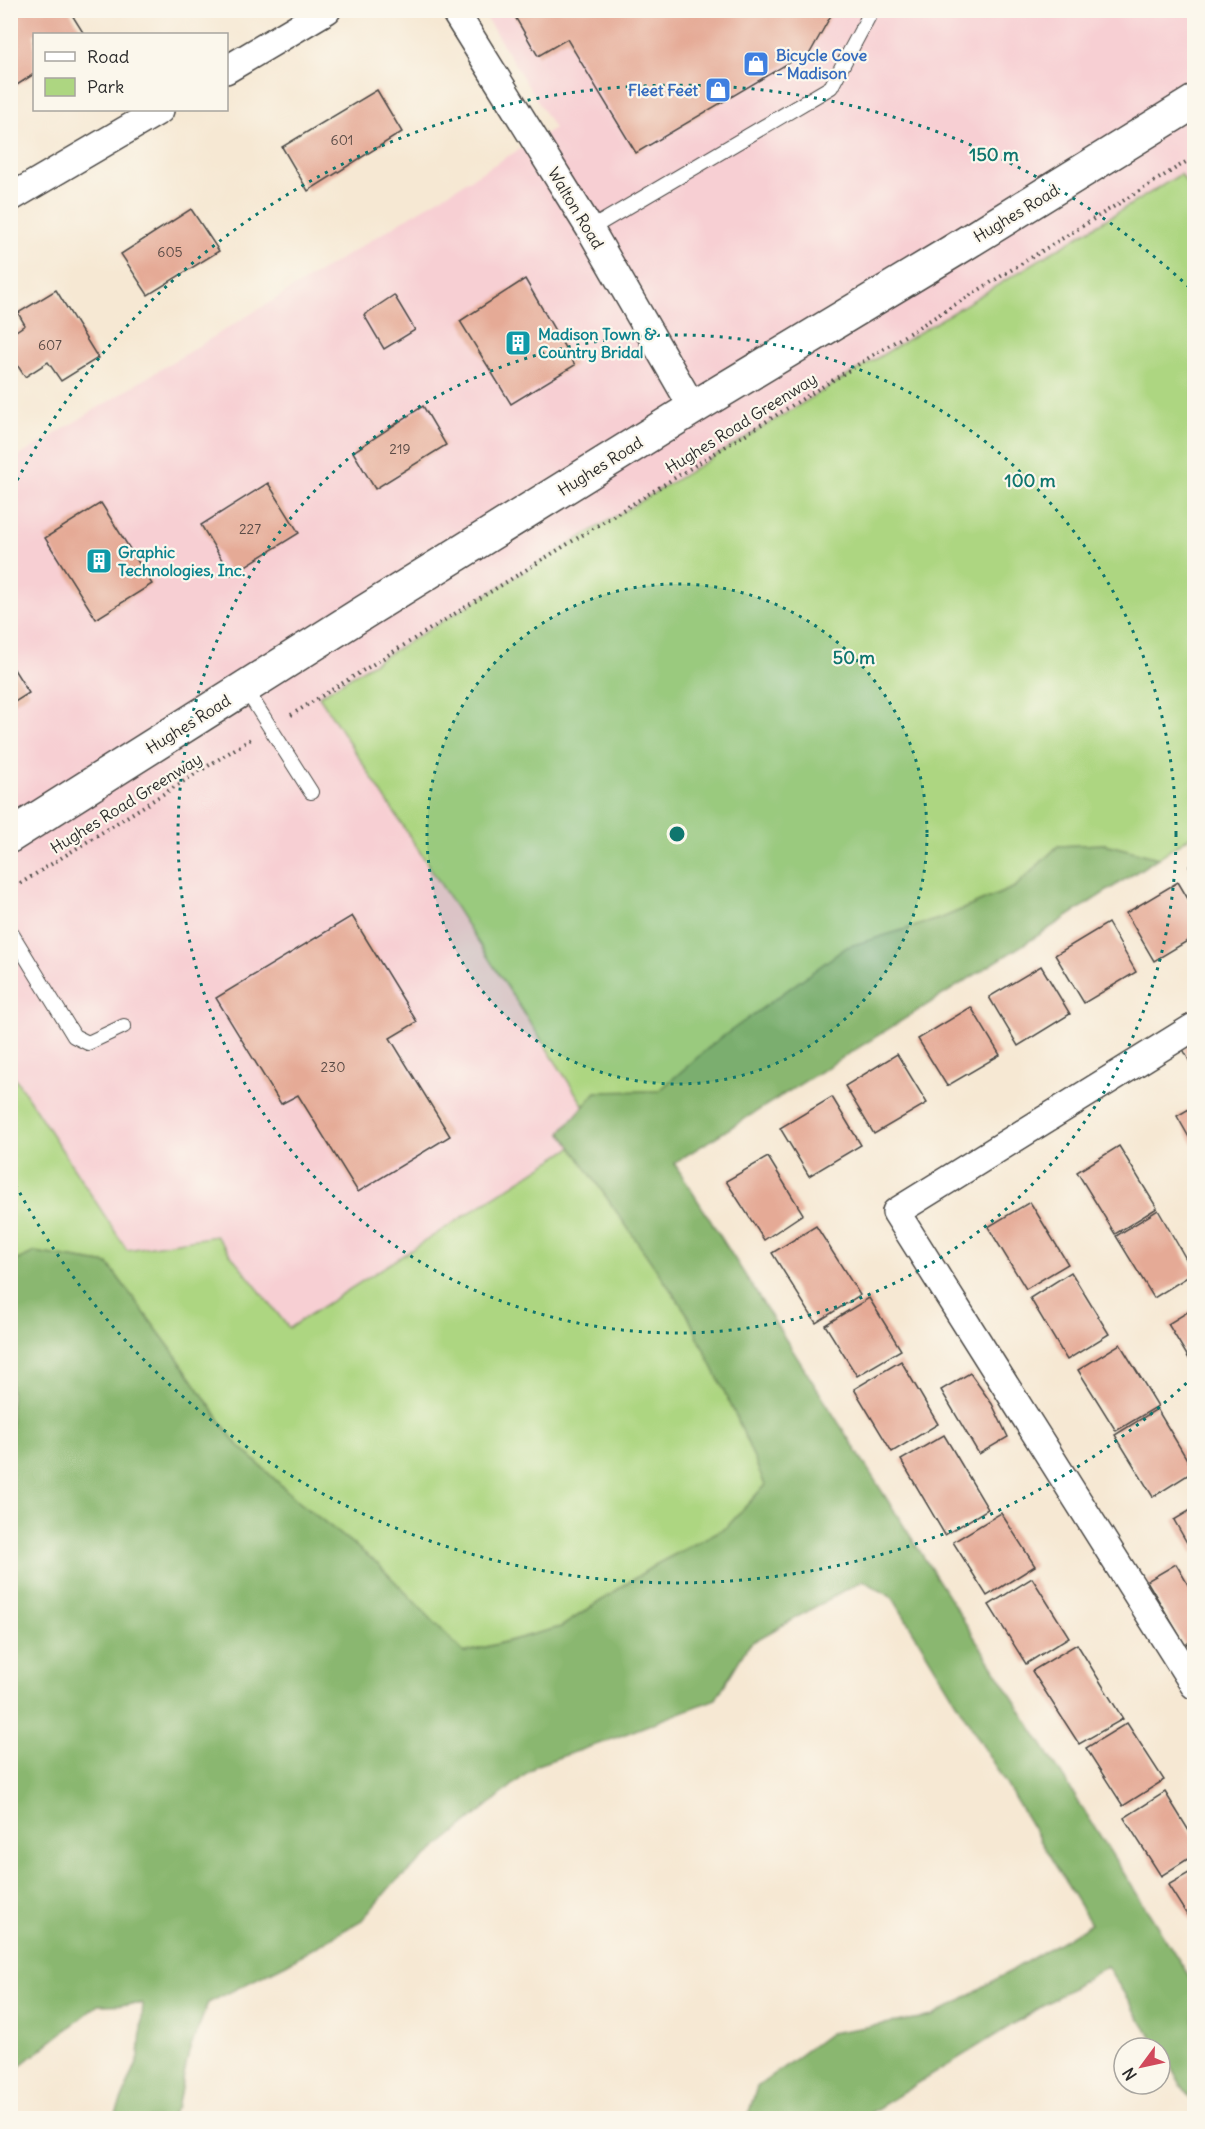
<svg xmlns="http://www.w3.org/2000/svg" width="1205" height="2129" font-family="Delius,sans-serif">
<rect width="100%" height="100%" fill="#fbf7ec"/>
<filter id="ink" filterUnits="userSpaceOnUse"><feTurbulence type="fractalNoise" baseFrequency=".0167" numOctaves="2"/><feDisplacementMap in="SourceGraphic" scale="12" xChannelSelector="R" yChannelSelector="G"/><feConvolveMatrix kernelMatrix="1 2 1 2 8 2 1 2 1" color-interpolation-filters="sRGB"/></filter>
<filter id="wash" filterUnits="userSpaceOnUse"><feTurbulence type="fractalNoise" baseFrequency=".008" numOctaves="4" result="noise"/><feDisplacementMap in="SourceGraphic" scale="24" xChannelSelector="R" yChannelSelector="G"/><feGaussianBlur stdDeviation="1.35" result="paint"/><feColorMatrix in="noise" values="0 0 0 0 0 0 0 0 0 0 0 0 0 0 0 0 0 1.4 0 .05"/><feComposite in="paint" operator="in"/></filter>
<g filter="url(#wash)">
<rect width="100%" height="100%" fill="#f6e8d3"/>
<polygon fill="#f7cfd3" points="482,11 1194,11 1194,195 1181,175 319,696 584,1106 561,1132 572,1147 289,1329 216,1236 127,1250 11,1070 11,461 554,128"/>
<g fill="#add681" stroke="#6c8056" stroke-width="1.5">
<polygon points="1181,174 1194,195 1194,834 1158,858 1105,844 1058,846 1015,887 942,918 847,947 714,1043 659,1091 596,1092 584,1106 319,696"/>
<polygon points="10,1070 127,1250 216,1236 289,1328 572,1147 686,1312 738,1420 765,1485 727,1527 655,1565 561,1627 464,1653 377,1563 299,1502 234,1441 174,1353 108,1264 35,1252 11,1263"/>
</g>
<polygon fill="#8ab76f" stroke="#5a714d" stroke-width="1.5" points="1105,844 1158,858 1045,931 674,1163 1194,1984 1194,2105 1107,1966 862,2118 747,2118 757,2087 830,2033 933,2016 1091,1924 893,1598 863,1580 749,1644 716,1699 607,1741 537,1765 391,1886 362,1920 286,1964 208,2003 189,2052 177,2107 169,2118 114,2118 139,2057 143,2004 98,2005 11,2073 11,1263 35,1252 108,1264 174,1353 234,1441 299,1502 377,1563 464,1653 561,1627 655,1565 727,1527 765,1485 738,1420 686,1312 561,1132 596,1092 659,1091 714,1043 847,947 942,918 1015,887 1058,846"/>
<g id="blocks">
<g fill="#e5aa96">
<polygon points="10,10 69,10 84,34 34,34 34,74 17,85 10,74"/>
<polygon points="511,10 834,10 806,60 802,55 636,153 567,39 538,56"/>
<polygon points="377,90 402,132 308,191 282,147"/>
<polygon points="191,209 219,251 148,295 121,254"/>
<polygon points="525,279 575,365 511,404 460,321"/>
<polygon points="56,290 98,358 61,381 48,362 25,377 10,354 10,335 25,325 18,313"/>
<polygon points="394,295 415,330 384,349 364,315"/>
<polygon points="423,406 446,445 375,489 353,452"/>
<polygon points="268,483 299,533 231,575 201,525"/>
<polygon points="101,503 152,584 96,619 45,538"/>
<polygon points="10,663 29,693 10,705"/>
<polygon points="1194,862 1194,875 1189,866"/>
<polygon points="1178,882 1194,909 1194,937 1154,961 1126,913"/>
<polygon points="352,916 417,1022 390,1038 450,1136 358,1192 298,1095 281,1104 216,998"/>
<polygon points="1108,923 1136,972 1084,1003 1055,955"/>
<polygon points="1041,966 1070,1014 1018,1046 989,997"/>
<polygon points="971,1007 1000,1055 947,1086 918,1039"/>
<polygon points="1194,1042 1194,1070 1183,1049"/>
<polygon points="897,1054 927,1103 874,1134 845,1086"/>
<polygon points="832,1097 861,1145 809,1176 780,1128"/>
<polygon points="1194,1106 1194,1146 1177,1116"/>
<polygon points="1119,1146 1157,1208 1115,1234 1077,1172"/>
<polygon points="768,1157 803,1214 764,1240 726,1181"/>
<polygon points="1030,1202 1068,1264 1026,1289 988,1227"/>
<polygon points="1158,1210 1194,1273 1154,1298 1116,1236"/>
<polygon points="816,1226 860,1295 816,1323 772,1253"/>
<polygon points="1071,1272 1109,1334 1067,1360 1030,1298"/>
<polygon points="869,1298 901,1350 857,1376 825,1325"/>
<polygon points="1194,1308 1194,1367 1168,1324"/>
<polygon points="1120,1344 1158,1406 1116,1431 1078,1370"/>
<polygon points="901,1361 938,1424 892,1452 854,1389"/>
<polygon points="970,1373 992,1404 1008,1437 979,1454 941,1390"/>
<polygon points="1157,1409 1194,1471 1153,1497 1115,1435"/>
<polygon points="944,1435 988,1509 945,1535 901,1460"/>
<polygon points="1194,1508 1194,1555 1174,1520"/>
<polygon points="1001,1513 1035,1566 987,1596 953,1542"/>
<polygon points="1176,1564 1194,1595 1194,1639 1185,1645 1147,1581"/>
<polygon points="1032,1578 1069,1637 1026,1664 989,1605"/>
<polygon points="1077,1644 1123,1719 1079,1744 1032,1671"/>
<polygon points="1127,1723 1164,1780 1123,1806 1086,1748"/>
<polygon points="1165,1792 1194,1839 1194,1855 1161,1876 1124,1818"/>
<polygon points="1194,1870 1194,1926 1168,1885"/>
</g>
</g>
</g>
<g filter="url(#ink)">
<use href="#blocks" fill-opacity="0" stroke="#494744" stroke-width="1.5"/>
<g fill="none" stroke-linecap="round" stroke-linejoin="round">
<g stroke="#494744" stroke-width="16">
<g id="service">
<polyline points="590,229 831,87 872,10"/>
<polyline points="245,688 311,792"/>
<polyline points="10,931 74,1036 88,1043 124,1026"/>
</g>
</g>
<g stroke="#494744" stroke-width="30">
<g id="minor">
<polyline points="454,10 590,229 693,408"/>
<polyline points="226,70 327,10"/>
<polyline points="10,198 160,110"/>
<polyline points="1194,1027 896,1212 1194,1685"/>
</g>
</g>
<g stroke="#494744" stroke-width="36">
<polyline id="secondary" points="10,836 366,611 693,408 953,251 1194,102"/>
</g>
<g stroke="#494744" stroke-width="4" stroke-dasharray="1.5 4.5" stroke-linecap="butt">
<polyline points="291,715 1194,157"/>
<polyline points="10,890 251,739"/>
</g>
<use href="#service" stroke="#fff" stroke-width="14"/>
<use href="#minor" stroke="#fff" stroke-width="27"/>
<use href="#secondary" stroke="#fff" stroke-width="33"/>
</g>
</g>
<circle cx="677" cy="834" r="250" fill="#0f766e" fill-opacity=".12"/>
<g fill="none" stroke="#0f766e" stroke-width="3" stroke-dasharray="3 6">
<circle cx="677" cy="834" r="250"/>
<circle cx="677" cy="834" r="499"/>
<path d="M1193 1377A749 749 0 0 1 13 1180M13 488A749 749 0 0 1 1193 291"/>
</g>
<defs>
<g id="shop-square" transform="scale(1.35)"><rect x="-9" y="-9" width="18" height="18" rx="4" fill="#3f7fe0" stroke="#fbf7ec"/><path d="M-5-2.5h2.3a2.7 3.5 0 0 1 5.4 0H5L5.5 6h-11ZM-1.5-2.5h3a1.5 2.3 0 0 0-3 0Z" fill="#fff"/></g>
<g id="building-square" transform="scale(1.35)"><rect x="-9" y="-9" width="18" height="18" rx="4" fill="#0f9aa8" stroke="#fbf7ec"/><path d="M-4-6H4V6H1V3H-1V6H-4ZM-2.5-4.3h1.7v1.8h-1.7ZM.8-4.3h1.7v1.8H.8ZM-2.5-1h1.7V.8h-1.7ZM.8-1h1.7V.8H.8Z" fill="#fff"/></g>
</defs>
<g fill-rule="evenodd">
<use href="#shop-square" x="756" y="64"/>
<use href="#shop-square" x="718" y="90"/>
<use href="#building-square" x="518" y="343"/>
<use href="#building-square" x="99" y="561"/>
</g>
<g text-anchor="middle" dominant-baseline="central" stroke-width="4.5" stroke-linejoin="round" paint-order="stroke">
<g font-size="14" fill="#5a4b46">
<text x="342" y="140">601</text>
<text x="170" y="252">605</text>
<text x="50" y="345">607</text>
<text x="400" y="449">219</text>
<text x="250" y="529">227</text>
<text x="333" y="1067">230</text>
</g>
<g font-size="16" font-weight="bold" fill="#366cbe" stroke="#fbf7ec" text-anchor="start">
<text x="776" y="55">Bicycle Cove<tspan x="776" dy="18">- Madison</tspan></text>
<text x="698" y="90" text-anchor="end">Fleet Feet</text>
</g>
<g font-size="16" fill="#2b2b2b" stroke="#fbf7ec">
<text transform="translate(576 208) rotate(59)">Walton Road</text>
<text transform="translate(1016 213) rotate(-31)">Hughes Road</text>
<text transform="translate(741 423) rotate(-32)">Hughes Road Greenway</text>
<text transform="translate(600 466) rotate(-32)">Hughes Road</text>
<text transform="translate(188 724) rotate(-32)">Hughes Road</text>
<text transform="translate(126 803) rotate(-32)">Hughes Road Greenway</text>
</g>
<g font-size="16" font-weight="bold" fill="#0d838f" stroke="#fbf7ec" text-anchor="start">
<text x="538" y="334">Madison Town &amp;<tspan x="538" dy="18">Country Bridal</tspan></text>
<text x="118" y="552">Graphic<tspan x="118" dy="18">Technologies, Inc.</tspan></text>
</g>
</g>
<circle cx="677" cy="834" r="9" fill="#0f766e" stroke="#fbf7ec" stroke-width="3"/>
<g font-size="18" text-anchor="middle" font-weight="bold" fill="#0f766e" stroke="#fbf7ec" stroke-width="4.5" stroke-linejoin="round" paint-order="stroke">
<text x="994" y="161">150 m</text>
<text x="1030" y="487">100 m</text>
<text x="854" y="664">50 m</text>
</g>
<rect width="1205" height="2129" fill="none" stroke="#fbf7ec" stroke-width="36"/>
<rect x="33" y="33" width="195" height="78" fill="#fbf7ec" stroke="#a8a59f" stroke-width="1.5"/>
<rect x="45" y="52" width="30" height="9" fill="#ffffff" stroke="#a8a59f" stroke-width="1.5"/>
<text x="87" y="63" font-size="18" fill="#2b2b2b">Road</text>
<rect x="45" y="78" width="30" height="18" fill="#add681" stroke="#a8a59f" stroke-width="1.5"/>
<text x="87" y="93" font-size="18" fill="#2b2b2b">Park</text>
<g transform="translate(1142 2066) rotate(237)"><circle r="28" fill="#fbf7ec" stroke="#a8a59f" stroke-width="1.5"/>
<path d="M0-4.5L10 22L0 15L-10 22Z" fill="#d1495b"/>
<text y="-9" font-size="16" font-weight="bold" text-anchor="middle" fill="#2b2b2b">N</text>
</g>
</svg>
